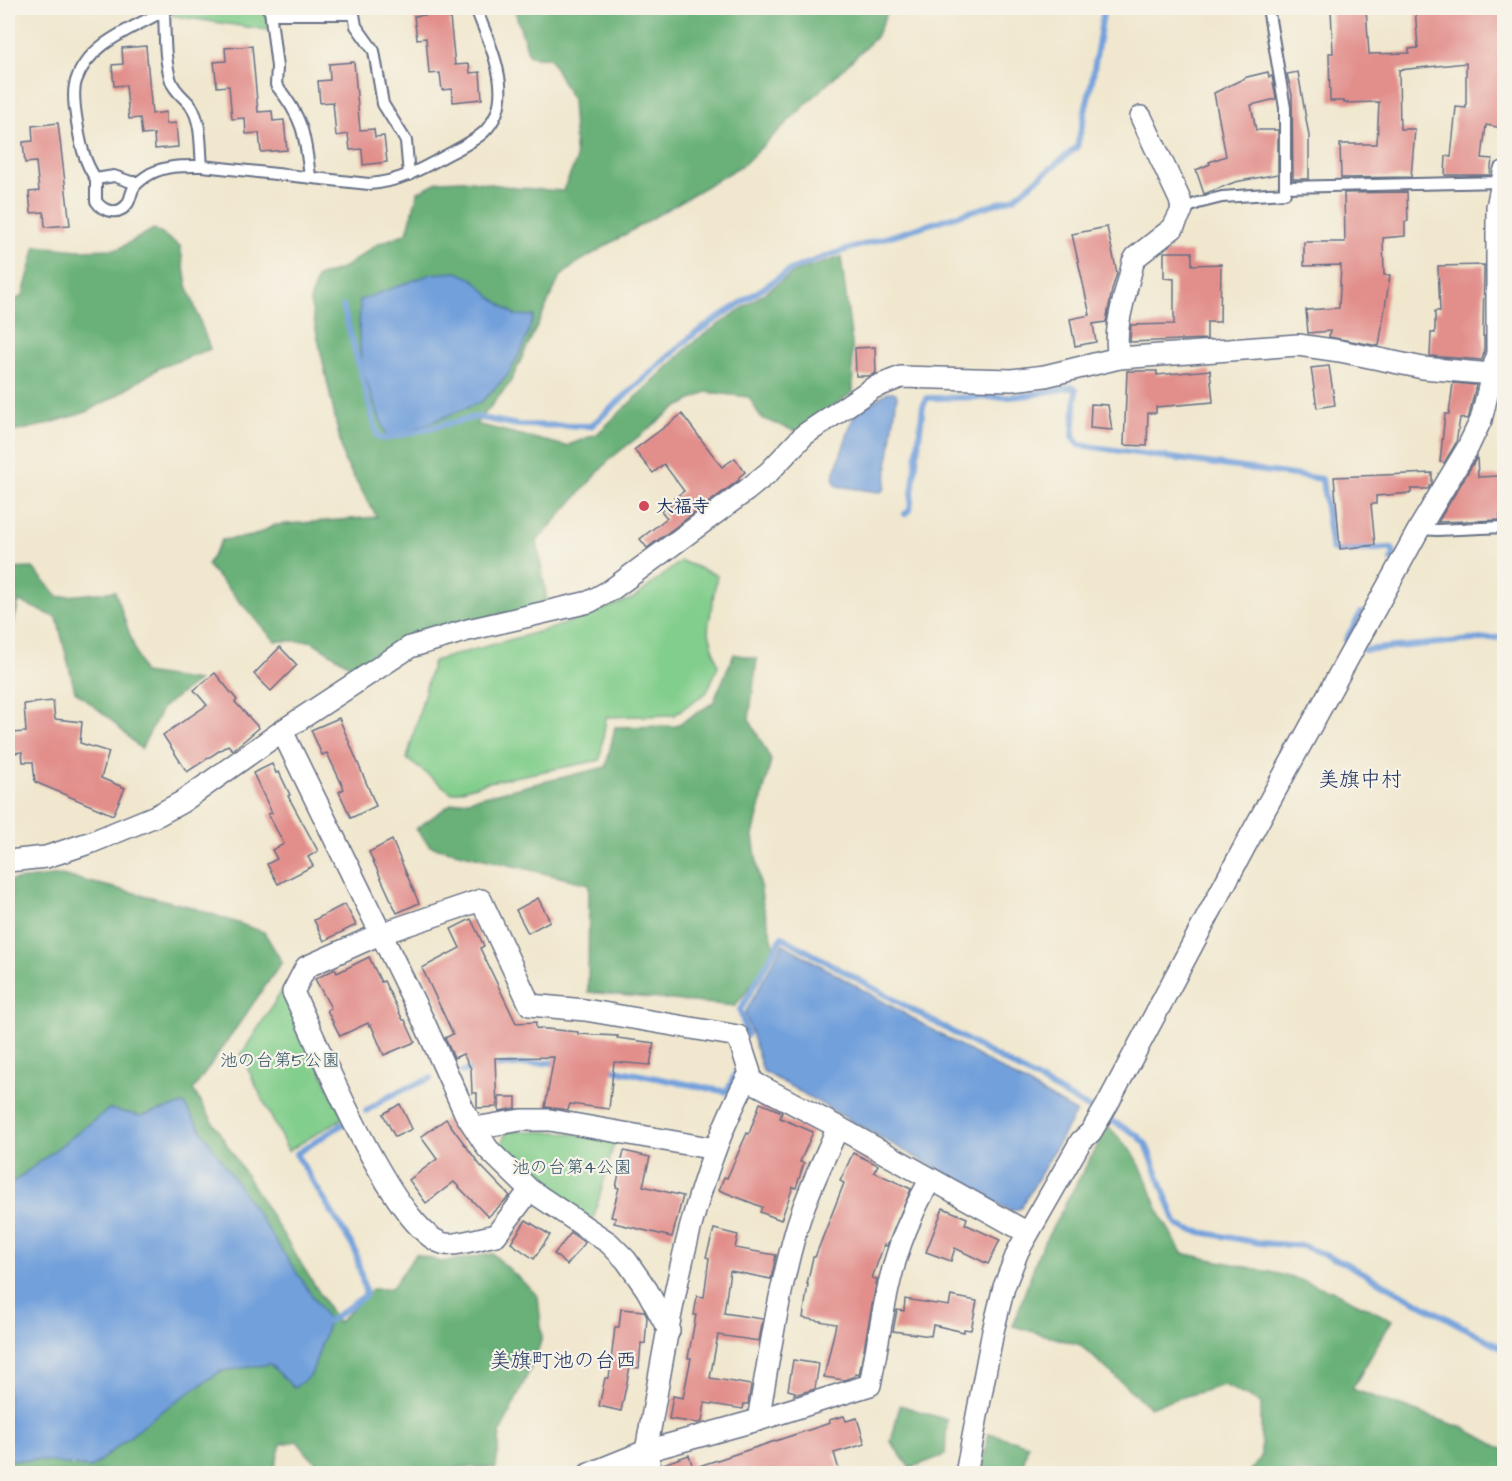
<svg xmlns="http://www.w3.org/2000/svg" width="1512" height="1481" font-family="'Architects Daughter','Klee One',sans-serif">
<rect width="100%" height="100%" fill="#f7f3e8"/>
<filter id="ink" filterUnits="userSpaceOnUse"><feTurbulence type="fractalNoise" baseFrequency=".0167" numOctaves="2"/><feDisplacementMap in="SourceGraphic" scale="12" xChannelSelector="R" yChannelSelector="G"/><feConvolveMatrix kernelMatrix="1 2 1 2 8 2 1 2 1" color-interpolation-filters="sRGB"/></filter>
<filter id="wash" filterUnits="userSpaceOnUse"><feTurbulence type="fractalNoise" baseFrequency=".008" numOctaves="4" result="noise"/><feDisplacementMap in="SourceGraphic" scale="24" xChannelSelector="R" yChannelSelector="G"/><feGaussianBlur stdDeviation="1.35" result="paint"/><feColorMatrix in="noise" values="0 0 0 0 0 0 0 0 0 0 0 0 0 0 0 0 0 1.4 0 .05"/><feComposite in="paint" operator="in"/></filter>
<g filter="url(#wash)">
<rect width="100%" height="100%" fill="#f0e7ce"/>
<g fill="#82ce8c" stroke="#4e7e75" stroke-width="1.5">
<polygon points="179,8 257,8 267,14 268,30 169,15"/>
<polygon points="681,561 717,575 708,629 718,666 707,692 674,715 606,717 600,760 489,782 452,793 407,759 433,661 556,627 634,598"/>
<polygon points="283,989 343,1118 288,1151 241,1055"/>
<polygon points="507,1131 558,1132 615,1140 593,1220 531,1180 499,1148"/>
</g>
<g fill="#69b178" stroke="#42706b" stroke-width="1.5" fill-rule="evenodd">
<path d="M514,8H889L876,37L744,164L577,263L560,277L510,383L476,424L566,446L597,434L696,340L795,272L841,257L852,344L853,392L797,432L761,418L749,397L706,392L673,410L611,458L537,541L548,607L403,637L361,672L311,641H275L207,565L222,540L253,536L275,525L377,517L344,460L310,301L317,277L342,269L378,244L407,233L418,192L439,181L464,180L518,188L563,191L576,161L572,100L550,58L529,56ZM473,279L491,297L516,315L523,347L507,376L481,402L362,369L359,334L360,300Z"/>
<polygon points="154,229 180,246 187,285 210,349 159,368 114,397 86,412 44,425 8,433 8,305 23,295 36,246 78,250 118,249"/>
<polygon points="33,568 58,597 115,591 143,673 198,681 163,707 141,749 109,718 75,691 57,618 19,601 13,626 8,626 8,569"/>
<polygon points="734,654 757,659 749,719 771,760 753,836 763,905 776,952 735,1006 588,992 589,884 430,846 416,829 451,804 606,767 615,727 676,726 713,703"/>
<polygon points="61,875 188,906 264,932 282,962 193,1090 338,1323 372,1289 391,1289 416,1254 441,1262 493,1254 538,1296 542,1337 536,1357 500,1433 496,1468 457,1467 452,1474 329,1473 309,1456 297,1441 281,1444 273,1473 8,1473 8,1460 39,1460 91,1468 156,1415 221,1371 270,1364 294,1388 184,1104 141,1116 109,1109 8,1186 8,881"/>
<polygon points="1108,1126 1133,1153 1145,1176 1160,1214 1182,1253 1292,1277 1337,1293 1392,1320 1352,1389 1466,1429 1504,1450 1504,1473 1249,1473 1261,1457 1261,1403 1224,1385 1149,1407 1080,1345 1013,1326 1039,1252"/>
<polygon points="900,1405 947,1420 945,1455 910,1468 891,1442"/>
<polygon points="989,1433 1028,1445 1021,1473 981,1473"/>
</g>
<g fill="#72a0db" stroke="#46689c" stroke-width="1.5">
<polygon points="457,272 473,279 491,297 515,315 534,316 523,347 507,376 481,402 388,440 362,369 359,334 360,300 431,274"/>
<polygon points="888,392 894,392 897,395 885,488 883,491 879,492 837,486 833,478 854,415 860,410"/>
<polygon points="783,944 1076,1112 1021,1208 1011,1211 763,1071 745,1013"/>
<polygon points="184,1104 329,1321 311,1375 294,1388 270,1364 221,1371 156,1415 91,1468 39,1460 8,1460 8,1186 109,1109 141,1116"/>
</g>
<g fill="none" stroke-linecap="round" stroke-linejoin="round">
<g stroke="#72a0db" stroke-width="6">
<polyline points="343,306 378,437 384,439 476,417 518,425 591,426 694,334 792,269 836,253 1014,198 1077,147 1092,81 1104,8"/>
<polyline points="905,514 910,510 923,406 927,398 1009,397 1030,395 1072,387 1076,390 1073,437 1079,445 1322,479 1332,549 1336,551 1392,548 1394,554 1391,560"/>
<polyline points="1346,640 1361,613"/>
<polyline points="1364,650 1504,637"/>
<polyline points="747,1035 740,1010 782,937 1137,1135 1146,1144 1177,1225 1189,1230 1260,1243 1303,1246 1345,1263 1504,1349"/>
<polyline points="489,1067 560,1062"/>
<polyline points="605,1068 727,1092 740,1064"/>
<polyline points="462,1072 479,1068"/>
<polyline points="366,1111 391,1095 431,1078"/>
<polyline points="322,1321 329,1321 366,1295 355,1250 296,1154 343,1124"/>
</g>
</g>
<g id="blocks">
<g fill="#e28f8c">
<polygon points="424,8 449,8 455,65 469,64 470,73 480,72 482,99 453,102 452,89 442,90 440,73 429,74 426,38 417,39 414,16 425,15"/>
<polygon points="1366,8 1369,54 1409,53 1409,49 1418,48 1415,8 1504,8 1504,128 1486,125 1482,158 1492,159 1490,175 1445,175 1446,156 1451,157 1456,107 1466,108 1466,63 1399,70 1400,129 1415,129 1411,177 1341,178 1340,144 1377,144 1379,102 1344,103 1344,101 1330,101 1329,53 1333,53 1331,9"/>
<polygon points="146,46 152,114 166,112 166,124 176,123 178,147 155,149 154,134 142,135 140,118 129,119 126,85 114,86 112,65 123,64 122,48"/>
<polygon points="252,46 258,112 272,111 273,121 284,120 287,150 261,152 259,133 246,134 245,118 232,119 229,86 217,87 214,62 226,61 225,48"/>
<polygon points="354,62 360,130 374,129 375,137 384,136 387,162 363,165 362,149 350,150 348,134 336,136 333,102 320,103 318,81 330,80 329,64"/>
<polygon points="1268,72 1269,77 1272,76 1276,99 1251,105 1256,130 1278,130 1278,174 1235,182 1204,194 1196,170 1210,164 1209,162 1226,156 1214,93 1247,77"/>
<polygon points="1298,72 1309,136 1309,179 1293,179 1292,95 1287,74"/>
<polygon points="58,123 70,225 45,227 44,212 31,213 29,192 39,191 36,162 25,163 23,142 33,141 32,126"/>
<polygon points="1407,192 1408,221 1405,222 1405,236 1383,238 1384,275 1390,275 1379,346 1329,337 1330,331 1308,333 1306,310 1339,308 1341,265 1304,266 1304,242 1345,242 1344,193"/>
<polygon points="1107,227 1117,273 1112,290 1106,322 1093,324 1096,342 1075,346 1070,319 1090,315 1072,234"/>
<polygon points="1164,252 1192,252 1192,265 1221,264 1220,322 1207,322 1207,339 1130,342 1131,325 1174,324 1174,279 1164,278"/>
<polygon points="1484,265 1483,336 1484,336 1484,352 1482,360 1430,356 1431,333 1435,333 1435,311 1440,311 1438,266"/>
<polygon points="875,347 876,373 869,376 856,376 855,348"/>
<polygon points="1329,366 1335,405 1317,408 1311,368"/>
<polygon points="1210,370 1213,402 1156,407 1156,413 1148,413 1147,446 1124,445 1127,371 1157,371 1157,375"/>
<polygon points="1453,383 1476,385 1469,416 1468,419 1460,418 1456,443 1444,463 1440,462 1445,414 1449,414"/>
<polygon points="1091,404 1108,405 1112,430 1090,428"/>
<polygon points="682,414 722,467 735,458 745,472 739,477 739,480 647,548 640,539 667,518 661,511 675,501 674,498 684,491 664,464 653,473 634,450"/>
<polygon points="1477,457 1478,477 1500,476 1500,481 1504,481 1504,514 1500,514 1500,520 1438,522"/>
<polygon points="1432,473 1432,483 1428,489 1411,489 1411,493 1376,496 1376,504 1371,504 1375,545 1340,549 1334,477"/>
<polygon points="280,647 297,665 271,691 254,674"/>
<polygon points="215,673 237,700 235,702 259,728 233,750 228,745 187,772 163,735 207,705 194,690"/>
<polygon points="53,701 55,719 82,722 80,743 109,752 101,778 125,788 113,815 35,782 33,762 23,762 22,752 13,753 11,733 26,732 24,704"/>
<polygon points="339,718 376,806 351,818 339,792 344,789 327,753 322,755 311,730"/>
<polygon points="272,764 276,773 279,772 290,795 288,796 318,851 308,857 313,866 278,884 267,864 277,859 272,850 284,844 268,814 272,813 253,773"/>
<polygon points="392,840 419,903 397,913 369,852"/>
<polygon points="538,898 550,921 528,933 516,910"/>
<polygon points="345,904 356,925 324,941 314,920"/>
<polygon points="471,919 484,946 480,948 516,1023 536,1022 536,1028 578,1032 578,1034 618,1036 617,1038 654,1043 650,1065 614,1062 609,1109 570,1104 568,1110 545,1107 554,1057 495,1058 497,1107 477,1108 477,1093 472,1093 471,1069 463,1054 454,1058 445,1038 453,1034 422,968 460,948 451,929"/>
<polygon points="369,957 381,982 384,981 403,1020 405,1020 415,1042 384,1055 371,1025 369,1026 368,1023 340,1036 327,1010 331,1008 315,979 335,969 337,973"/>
<polygon points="499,1097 516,1097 516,1108 499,1111"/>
<polygon points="760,1103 782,1112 780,1118 813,1132 800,1162 804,1163 796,1188 793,1187 781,1220 760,1212 762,1207 719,1190 724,1177 727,1178 747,1133 749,1134"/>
<polygon points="400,1104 412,1129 395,1137 383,1114"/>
<polygon points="446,1119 480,1165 510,1196 488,1217 454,1182 426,1203 409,1180 437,1159 421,1137"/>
<polygon points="624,1151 650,1157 643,1186 683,1196 672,1237 614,1223 616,1218 611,1217 619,1188 616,1187"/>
<polygon points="853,1153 878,1165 874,1172 911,1189 887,1246 884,1245 872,1278 877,1279 859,1375 855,1374 855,1376 844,1380 824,1377 836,1324 803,1318 808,1284 807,1284 813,1257 815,1257 844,1183 840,1181"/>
<polygon points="943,1208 967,1218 965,1224 1000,1240 988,1264 955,1248 951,1261 926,1252"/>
<polygon points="526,1220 550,1235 534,1259 511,1243"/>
<polygon points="714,1229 738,1235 735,1248 776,1255 771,1279 730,1271 724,1313 763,1319 759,1341 718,1335 710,1378 751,1385 748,1404 744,1404 743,1409 705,1403 702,1422 698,1423 669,1419 673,1396 683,1398 691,1358 688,1358 696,1315 694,1315 697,1296 704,1297 709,1258 706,1257"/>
<polygon points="571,1233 585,1243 567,1265 554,1254"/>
<polygon points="951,1296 977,1301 971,1330 964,1329 964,1332 933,1325 931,1336 893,1331 897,1310 904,1311 905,1299 949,1306"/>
<polygon points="621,1309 644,1311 647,1317 645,1344 641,1343 639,1368 630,1367 621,1411 599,1406 605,1378 609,1378 615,1327 619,1327"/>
<polygon points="793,1360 819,1364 815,1389 794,1395 795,1392 788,1390"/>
<polygon points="844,1416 846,1421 857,1418 865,1444 834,1453 840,1473 664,1473 663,1464 689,1455 693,1468 830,1423 829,1420"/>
</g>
</g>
</g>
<g filter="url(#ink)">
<use href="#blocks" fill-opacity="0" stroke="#666f85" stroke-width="1.5"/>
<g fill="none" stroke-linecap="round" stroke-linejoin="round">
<g stroke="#666f85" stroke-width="14">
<g id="service">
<polyline points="267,8 278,14 354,14"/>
<polyline points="353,8 356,26 374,51 383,104 406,141 409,175"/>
<path d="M270,10L277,67L276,85C304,119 305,136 310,177"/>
<path d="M164,11C165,33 164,59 171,81C175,92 184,97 191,106C202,123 200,147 202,166"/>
<path d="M96,179C84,162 80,142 77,122C75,110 72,93 76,81C89,41 137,27 169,8"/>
<path d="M138,182H131L114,176L96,179V201C103,212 120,216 128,203C131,198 131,191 135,186C139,181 145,177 150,174C167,165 184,166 202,166L369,184C398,182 420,170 445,156C458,149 473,142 484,132C519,98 489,45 476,8"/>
<polyline points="1286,187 1502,182"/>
<polyline points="1182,210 1198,203 1222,197 1285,193 1285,108 1268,8"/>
<polyline points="1419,529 1437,530 1504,527"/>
</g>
</g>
<g stroke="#666f85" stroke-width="24">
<g id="minor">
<path d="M1119,358C1112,327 1127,292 1133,262L1136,257L1173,228L1182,210L1180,200L1141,117"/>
<polyline points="282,731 424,1022 465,1113 488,1149 530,1190 609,1243 626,1260 647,1290 669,1331"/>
<polyline points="8,861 46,857 92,842 158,815 182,802 282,731 410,647 468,630 589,602 611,590 747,490 769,472 804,435 873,388 901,377 1012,380 1045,376 1119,358 1298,345 1340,351 1423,368 1492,374"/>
<polyline points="747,1079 838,1127 1028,1233"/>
<polyline points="475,1128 521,1120 550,1120 715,1149"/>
<path d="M530,1190L496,1235C485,1237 455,1246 446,1244C395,1236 316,1040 293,992L306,967L380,934L481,900L530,1005L585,1010L738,1036L750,1073C686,1190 670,1322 646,1451L652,1474"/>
<path d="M758,1420C769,1358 778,1295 795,1234C805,1197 823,1162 838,1127"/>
<path d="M589,1474L646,1451L758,1420L870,1385C881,1329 887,1268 912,1216C917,1203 924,1191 931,1179"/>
<polyline points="966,1474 993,1331 1004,1287 1018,1251 1081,1141 1091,1132 1107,1105 1246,844 1419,529 1467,449 1481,420 1497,354 1497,207 1504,172"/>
</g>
</g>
<use href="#service" stroke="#fff" stroke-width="10"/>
<use href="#minor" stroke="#fff" stroke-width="21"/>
</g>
</g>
<circle fill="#d1495b" stroke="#f7f3e8" stroke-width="2" cx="644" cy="506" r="6"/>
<g text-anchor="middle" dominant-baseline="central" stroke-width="4.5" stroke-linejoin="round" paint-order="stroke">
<g font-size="18" font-weight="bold" fill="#1b2f5e" stroke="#f7f3e8" text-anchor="start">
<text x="656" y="506">大福寺</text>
</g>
<g font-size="18" fill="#35576a" stroke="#f7f3e8">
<text x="280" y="1060">池の台第5公園</text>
<text x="572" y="1167">池の台第4公園</text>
</g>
<g font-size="21" fill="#1b2f5e" stroke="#f7f3e8">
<text x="1360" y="779">美旗中村</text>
<text x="563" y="1360">美旗町池の台西</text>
</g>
</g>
<rect width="1512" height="1481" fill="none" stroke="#f7f3e8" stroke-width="30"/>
</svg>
